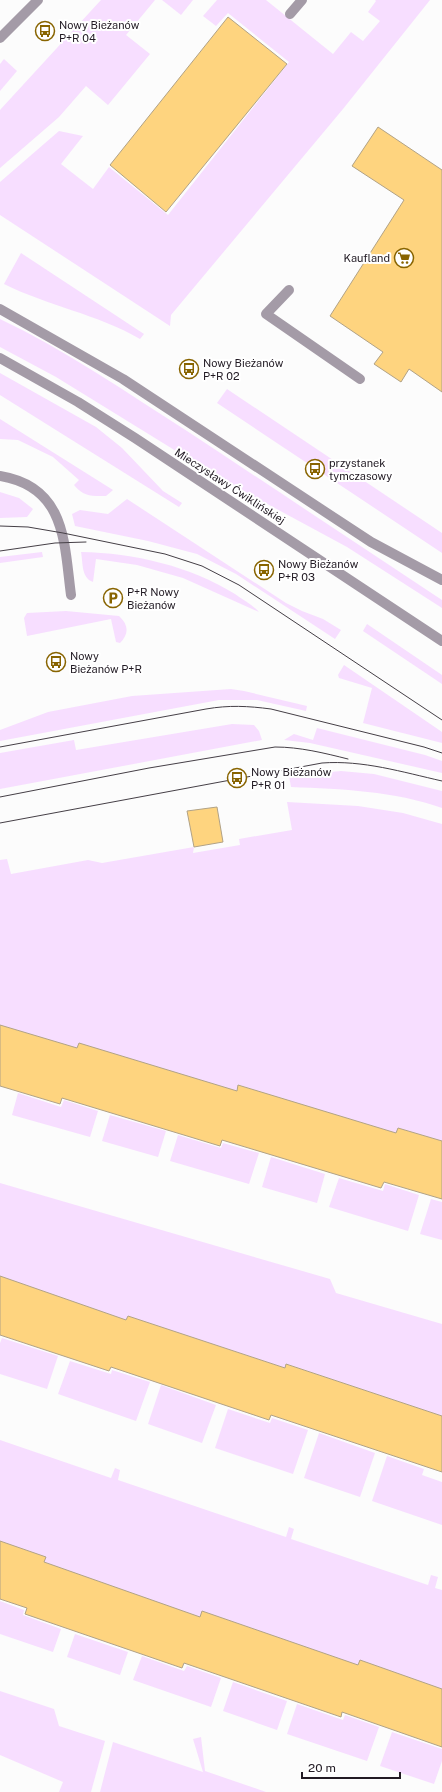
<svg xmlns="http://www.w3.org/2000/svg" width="442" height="1792" font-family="'Public Sans',sans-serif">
<rect width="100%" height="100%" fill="#fcfcfc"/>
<g fill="#f7deff">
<polygon points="101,0 155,0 126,35 150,54 108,105 86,86 59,117 0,168 0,110"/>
<polygon points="162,0 193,0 181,15"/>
<polygon points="217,0 266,0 333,54 351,32 363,41 380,21 368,12 376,1 375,0 430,0 343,109 171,315 170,326 0,215 0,182 59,131 83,136 61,164 93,189 109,167 168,215 289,62 228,13 216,26 203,16"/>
<polygon points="4,59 17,71 0,91 0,64"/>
<path d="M21,253L144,334L140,339C97,314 48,306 4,284Z"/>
<path d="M0,319C65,350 126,392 187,431C272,487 357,544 442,600V608L347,547L223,480L56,377L0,347Z"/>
<polygon points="0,373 96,427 122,448 163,491 182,503 179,507 0,395"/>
<polygon points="227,389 442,533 442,553 217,403"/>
<path d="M0,419L113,490L106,496C91,496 84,497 74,485L79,480L53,457L18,440L0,439Z"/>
<polygon points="0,492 19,498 33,509 27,517 0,518"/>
<polygon points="127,499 286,603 302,611 323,619 341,630 335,639 236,574 197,554 148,541 75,526 72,514 80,510 108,514"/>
<polygon points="42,552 43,557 0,563 0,557"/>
<path d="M81,552C134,553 190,566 235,594C243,600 253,605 259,612L183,578L137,565L96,559L93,582C81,578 83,562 81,552Z"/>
<path d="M66,611L119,616C129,625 129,634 120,643L116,642L111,619L27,636L24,618L27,613Z"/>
<polygon points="367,624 442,675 442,684 363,631"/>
<polygon points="344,665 442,732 442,743 363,723 372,688 339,678 338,675"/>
<polygon points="231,689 244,691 307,706 306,711 257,700 219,700 0,741 0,730 48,712 132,696"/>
<polygon points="232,724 254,725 259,731 262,740 0,789 0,753 74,740 76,750"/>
<polygon points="317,728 425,755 442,761 442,773 310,743 284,740 294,734 313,740"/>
<path d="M341,771L374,774L442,791V808C394,791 342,789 291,787L289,776Z"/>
<polygon points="287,802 358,806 403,813 442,824 442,1141 398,1128 396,1133 239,1085 237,1091 79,1043 77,1048 0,1025 0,860 7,859 11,874 88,860 102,863 194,847 193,853 240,845 239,839 292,830"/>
<polygon points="18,1093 61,1107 64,1100 98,1111 90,1137 12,1115"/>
<polygon points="110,1115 166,1131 158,1157 102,1141"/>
<polygon points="178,1135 221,1148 223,1143 259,1153 249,1184 170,1161"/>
<polygon points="271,1157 325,1174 317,1203 262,1187"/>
<polygon points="339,1178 383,1191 385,1184 419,1195 408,1231 329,1207"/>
<polygon points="0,1183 330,1279 336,1293 442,1324 442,1416 287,1364 285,1368 128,1316 126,1320 0,1276"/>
<polygon points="431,1199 442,1202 442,1240 420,1234"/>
<polygon points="2,1338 58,1356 47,1389 0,1374 0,1343"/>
<polygon points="70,1361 111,1374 112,1370 150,1382 136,1421 58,1394"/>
<polygon points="161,1385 216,1405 202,1443 148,1424"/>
<polygon points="228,1409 270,1423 272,1418 308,1430 293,1474 215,1448"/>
<polygon points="319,1433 375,1453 360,1497 304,1478"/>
<polygon points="0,1440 111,1478 115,1468 120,1470 118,1480 286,1537 289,1527 294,1529 291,1539 428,1585 431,1575 438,1577 435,1588 442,1590 442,1689 360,1660 358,1665 202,1611 200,1617 44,1562 45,1557 0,1541"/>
<polygon points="387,1456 424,1469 422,1475 442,1482 442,1525 372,1501"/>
<polygon points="0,1601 24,1610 23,1615 61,1629 53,1652 0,1634"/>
<polygon points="75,1634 128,1652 120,1675 67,1657"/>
<polygon points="142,1656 184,1671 187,1666 221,1678 211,1707 133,1680"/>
<polygon points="233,1682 287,1701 277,1730 223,1711"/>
<polygon points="0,1691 54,1709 59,1726 105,1741 91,1792 59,1792 63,1782 0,1755"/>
<polygon points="297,1704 343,1720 345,1715 379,1727 367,1761 287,1734"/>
<polygon points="392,1732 442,1749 442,1761 434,1784 380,1766"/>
<polygon points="201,1737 205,1771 266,1792 100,1792 113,1742 203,1772 193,1739"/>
</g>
<g fill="#fed47f" stroke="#b1a286">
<polygon points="228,17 287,64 166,212 110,165"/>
<polygon points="378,127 442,170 442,392 409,369 401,382 374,364 383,352 330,316 404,200 352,166"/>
<polygon points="217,807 223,842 194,847 187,811"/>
<polygon points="0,1025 77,1048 79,1043 237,1091 238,1085 396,1133 398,1128 442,1141 442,1199 384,1182 381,1188 222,1140 220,1146 62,1098 60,1104 0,1086"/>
<polygon points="0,1276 126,1320 128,1316 285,1368 286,1364 442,1416 442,1472 271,1415 269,1420 111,1367 109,1371 0,1335"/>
<polygon points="0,1541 46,1557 44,1562 200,1617 202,1611 358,1665 360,1660 442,1689 442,1747 342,1712 341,1717 184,1663 182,1668 25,1614 27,1608 0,1599"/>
</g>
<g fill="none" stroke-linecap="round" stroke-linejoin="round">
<g stroke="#a49ba7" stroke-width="10">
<polyline points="290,14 302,0"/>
<polyline points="289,290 266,314 360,379"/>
<path d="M0,476C66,487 64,542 71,595"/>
</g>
<polyline stroke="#a49ba7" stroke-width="10" points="0,38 38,0"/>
<g stroke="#a49ba7" stroke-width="10">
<polyline points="0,309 123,379 371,542 442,580"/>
<polyline points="0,358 78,402 135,438 442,641"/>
</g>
<g stroke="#453f46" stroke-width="1">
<polyline points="0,526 28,527 63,533 165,554 202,566 239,585 442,720"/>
<polyline points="0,551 55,543 86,542"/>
<path d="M0,747L206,709C229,705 248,706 271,709L424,747L442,753"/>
<path d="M0,797L149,768L275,747C300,747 324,753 348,759"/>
<path d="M0,823L322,763C363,760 402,772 442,781"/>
</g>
</g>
<defs>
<g id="bus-ring" transform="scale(1)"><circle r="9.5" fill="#fff" stroke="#886400" stroke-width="1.5"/><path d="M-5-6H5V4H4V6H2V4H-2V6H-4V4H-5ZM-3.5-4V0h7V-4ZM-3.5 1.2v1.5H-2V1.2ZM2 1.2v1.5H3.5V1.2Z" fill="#886400"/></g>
<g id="supermarket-ring" transform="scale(1)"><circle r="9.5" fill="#fff" stroke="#886400" stroke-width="1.5"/><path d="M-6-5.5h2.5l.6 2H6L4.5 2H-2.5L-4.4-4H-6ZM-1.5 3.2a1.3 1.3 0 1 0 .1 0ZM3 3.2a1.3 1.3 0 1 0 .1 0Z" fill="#886400"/></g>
<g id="parking-ring" transform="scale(1)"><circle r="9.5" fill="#fff" stroke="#886400" stroke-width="1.5"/><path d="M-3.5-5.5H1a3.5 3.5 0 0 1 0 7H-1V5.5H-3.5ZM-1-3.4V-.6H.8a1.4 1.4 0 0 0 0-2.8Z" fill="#886400"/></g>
</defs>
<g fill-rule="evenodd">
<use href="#bus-ring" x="45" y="31"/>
<use href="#supermarket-ring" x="404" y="258"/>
<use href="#bus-ring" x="189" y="369"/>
<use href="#bus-ring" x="315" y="469"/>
<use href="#bus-ring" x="264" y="570"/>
<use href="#parking-ring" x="113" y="598"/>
<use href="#bus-ring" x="56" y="662"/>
<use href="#bus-ring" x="237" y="778"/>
</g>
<g text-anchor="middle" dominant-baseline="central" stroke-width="4" stroke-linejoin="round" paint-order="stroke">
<g font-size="11" fill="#211a23" stroke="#fff" text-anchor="start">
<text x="59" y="25">Nowy Bieżanów<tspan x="59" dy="13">P+R 04</tspan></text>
<text x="390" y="258" text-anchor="end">Kaufland</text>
<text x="203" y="363">Nowy Bieżanów<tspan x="203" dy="13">P+R 02</tspan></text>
<text x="329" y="463">przystanek<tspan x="329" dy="13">tymczasowy</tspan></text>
<text x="278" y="564">Nowy Bieżanów<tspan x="278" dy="13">P+R 03</tspan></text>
<text x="127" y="592">P+R Nowy<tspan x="127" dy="13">Bieżanów</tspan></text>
<text x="70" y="656">Nowy<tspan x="70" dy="13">Bieżanów P+R</tspan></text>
<text x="251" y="772">Nowy Bieżanów<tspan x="251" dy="13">P+R 01</tspan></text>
</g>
<g font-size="11" fill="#211a23" stroke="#fff">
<text transform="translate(230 486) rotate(33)">Mieczysławy Ćwiklińskiej</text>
</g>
</g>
<path d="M302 1772v6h98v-6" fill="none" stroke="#211a23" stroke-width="2"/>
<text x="308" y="1772" font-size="12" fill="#211a23" stroke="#ffffff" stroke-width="3" paint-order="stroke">20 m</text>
</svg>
